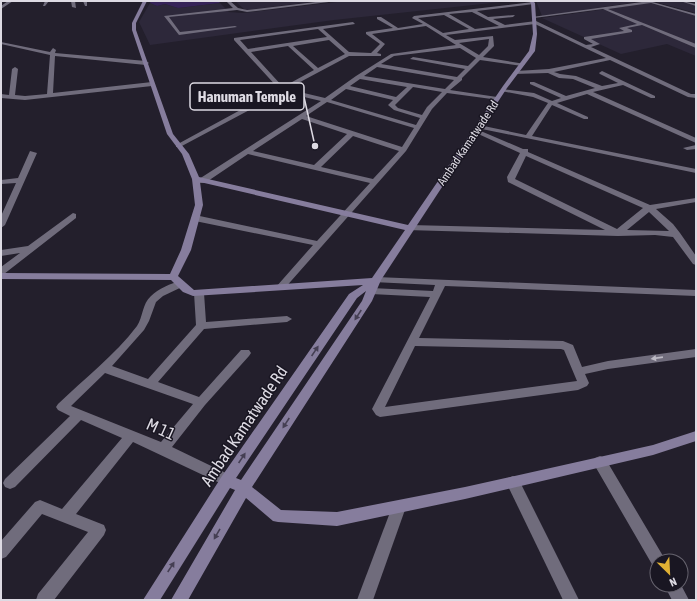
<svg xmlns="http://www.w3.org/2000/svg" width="697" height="601" font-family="'Asap Condensed',sans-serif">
<rect width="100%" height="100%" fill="#231f2c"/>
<g fill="#2d283a">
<polygon points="235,1 320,1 245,10"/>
<polygon points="345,1 510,1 334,20 150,45 139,22 150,3 157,6 165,4 178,8 220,3 229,12 243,13"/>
<polygon points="536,1 644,1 542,16"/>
<polygon points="652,1 680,1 696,6 696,13"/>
<polygon points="650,3 696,16 696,56 667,44 621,54 542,18"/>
</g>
<polygon fill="#362358" points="151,1 218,1 220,3 178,8 165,4 157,6 150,3"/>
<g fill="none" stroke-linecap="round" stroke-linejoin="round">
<g fill="#706c7c" fill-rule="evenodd">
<polygon points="8,1 13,1 1,9 1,6"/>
<polygon points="45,1 49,1 45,6 43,6"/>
<polygon points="71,1 75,1 76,8 72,7"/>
<polygon points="83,1 87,1 87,6 85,6"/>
<polygon points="226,1 230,1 238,8 247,10 324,1 337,1 247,12 237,10 169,17 180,32 235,26 237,27 179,35 164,16 233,8"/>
<path d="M649,1L696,14V16L651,3L608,9L696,44V48L642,25L627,28L632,30V32L591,39L600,44L591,47L691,94H696V98L688,97L610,60L554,72L560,74L576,76L602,86L618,83L600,74L599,73L602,71L655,96V98H651L623,85L593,92L696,138V143L587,94L557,103L588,117V119H584L552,105L532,136L696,169V173L477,128L476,127L479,125L526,135L548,103L533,97L501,91V89L534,93L552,101L561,98L530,84V82H534L566,96L595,88L573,79L559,78L548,73L514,74L513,73L516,71L549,69L606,58L535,24L446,35L455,40L493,36L494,46L483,57L525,64L522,66L480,60L462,78V80L450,90L497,97L499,98V100L447,93L432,109L406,151L284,289L281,290L276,287L313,245L195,221L191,218L195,215L317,241L370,183L248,154L205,183H199V179L321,101L283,92L180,147H176V145L279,89L234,40V38L353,22L355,24L323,29L349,52L371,53L380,44L366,34V32L393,28L377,19V17H381L398,28L423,24L412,18L414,16L533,2L534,4L477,11L488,17L515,15L513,17L493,19L505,25L536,21L586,45L593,44L584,39V37L624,31L619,28L637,24L603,9L534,18L532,17ZM472,12L499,26L475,29L449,14ZM444,15L469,29L443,33L418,18ZM426,26L456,45L391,54L356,76L325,98L287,89L349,56H381V54L377,53L385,44L372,34ZM318,29L327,37L248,49L240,40ZM489,39L488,46L479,55L459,43ZM329,40L345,54L318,68L293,46ZM288,46L314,70L283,87L251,52ZM460,48L476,58L468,66L413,57L410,59L465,69L457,77L381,64L394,56ZM377,67L454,80L445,89L364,76ZM360,79L407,87L396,97L350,86ZM413,87L442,92L427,107L422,115L398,108L395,105ZM346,89L393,100L388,105L394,110L420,118L416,125L331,100ZM327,102L414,128L402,147L306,116ZM302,119L347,134L314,165L253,151ZM353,136L399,151L373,179L321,167Z"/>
<polygon points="682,1 696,4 696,6 683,2"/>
<polygon points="1,42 50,52 53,48 56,50 55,53 146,61 149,63 146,65 55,56 53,93 152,82 155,84 152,86 25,100 1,98 1,94 9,95 12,69 15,67 18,69 15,95 25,96 47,94 50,55 1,44"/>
<path d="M476,129L523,149H528V152L650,205L696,198V202L656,209L673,224L680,233L696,256V265L693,264L673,237L655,235L618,236L407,230L406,228L410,225L605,230L508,182L507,177L520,153L474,132L473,131ZM526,156L643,208L617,229L515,179ZM649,212L669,231L627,230Z"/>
<polygon points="696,145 696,149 687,150 683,148"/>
<polygon points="30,151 37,153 5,225 1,228 1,216 16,183 1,184 1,180 18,178"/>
<polygon points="73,213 76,214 76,218 4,274 1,275 1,267 20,253 1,256 1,250 28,246"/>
<path d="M376,277L696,290V296L445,286L419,338L563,341L573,345L582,367L608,361L696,349V357L608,369L585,374L589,383L587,386L578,390L380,417L376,415L372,409L430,297L371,294L366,291L371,288L433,291L435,285L373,282L371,280L373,278ZM415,346L561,349L564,350L577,381L385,407Z"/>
<path d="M181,281L186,284L184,286L163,296L156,302L149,321L144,330L112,366L148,379L196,325L194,293L196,291L199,290L204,293L206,322L287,316L292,319L287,322L204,329L158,382L199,397L241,350H249L251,353L249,356L205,405L172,447L232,476L234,480L232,484L227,486L222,484L133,442L76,514L104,525L106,530L104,535L54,600H36L38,594L88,532L42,514L6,557L1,559V541L35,502L40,500L62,509L122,438L81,420L15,487L10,489L5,487L3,483L5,479L70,416L58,410L56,407L58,404C84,379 115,355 137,326C143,317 142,304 151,296C158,289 171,283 181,281ZM105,373L193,404L161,442L71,406Z"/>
<polygon points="600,456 605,458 663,556 666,561 657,561 657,568 653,566 595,466 593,462 595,458"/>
<polygon points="513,476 518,478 579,600 563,600 506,482 508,478"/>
<polygon points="399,501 404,503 406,507 373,600 357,600 392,507 394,503"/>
<polygon points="664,585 681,585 689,600 672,600"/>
</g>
<path fill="#867d9d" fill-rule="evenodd" d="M143,1H147L136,23V30L173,134L189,154L199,177L408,225L503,86L529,51L533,34L531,3L528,1H533L535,3L537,34L535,51L507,88L381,280L372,301L252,487L281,510L337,512L465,487L653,445L696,431V441L653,455L465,499L337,526L278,522L273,521L246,498L188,600H171L235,490L230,488L160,600H143L222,476L349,294L363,285L193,296L183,292L171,280L1,279V273L170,274L181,250L195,205L192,179L182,154L167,134L132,30V23ZM200,182L405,230L372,278L194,290L178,276L191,250L203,205ZM366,291L362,301L241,480L236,478L357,298Z"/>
</g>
<defs><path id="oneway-solid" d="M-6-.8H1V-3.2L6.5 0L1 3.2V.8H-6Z"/></defs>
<g fill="#453f53">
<use href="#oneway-solid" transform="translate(358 315) rotate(123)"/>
<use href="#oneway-solid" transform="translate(315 351) rotate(-56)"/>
<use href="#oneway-solid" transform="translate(286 423) rotate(123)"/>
<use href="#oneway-solid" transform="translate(242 458) rotate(-56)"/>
<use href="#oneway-solid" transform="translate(217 534) rotate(120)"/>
<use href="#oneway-solid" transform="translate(171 567) rotate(-57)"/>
</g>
<use fill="#bcb9c4" href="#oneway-solid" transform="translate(657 358) rotate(172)"/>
<g text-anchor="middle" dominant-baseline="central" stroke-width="3" stroke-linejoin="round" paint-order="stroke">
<g font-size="12" fill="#dddae3" stroke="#191622">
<text transform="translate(468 143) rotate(-56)">Ambad Kamatwade Rd</text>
</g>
<g font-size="17" fill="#dddae3" stroke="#191622">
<text transform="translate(244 426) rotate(-56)">Ambad Kamatwade Rd</text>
<text transform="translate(161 429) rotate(24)">M 11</text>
</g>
</g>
<path fill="none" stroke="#dddae3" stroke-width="1.5" d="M315 146L304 97"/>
<circle fill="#dddae3" stroke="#191622" stroke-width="1.5" cx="315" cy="146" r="4"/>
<rect fill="#191622" stroke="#dddae3" stroke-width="1.5" x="190" y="83" width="114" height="27" rx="4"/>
<g font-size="15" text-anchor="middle" font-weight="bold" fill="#dddae3">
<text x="247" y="102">Hanuman Temple</text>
</g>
<rect width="697" height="601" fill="none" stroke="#dddae3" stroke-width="4"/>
<g transform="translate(669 573) rotate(156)"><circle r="19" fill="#191622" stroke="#67646f"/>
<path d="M0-3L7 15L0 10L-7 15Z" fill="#dfb034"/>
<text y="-6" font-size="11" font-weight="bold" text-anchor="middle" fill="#dddae3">N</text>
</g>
</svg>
